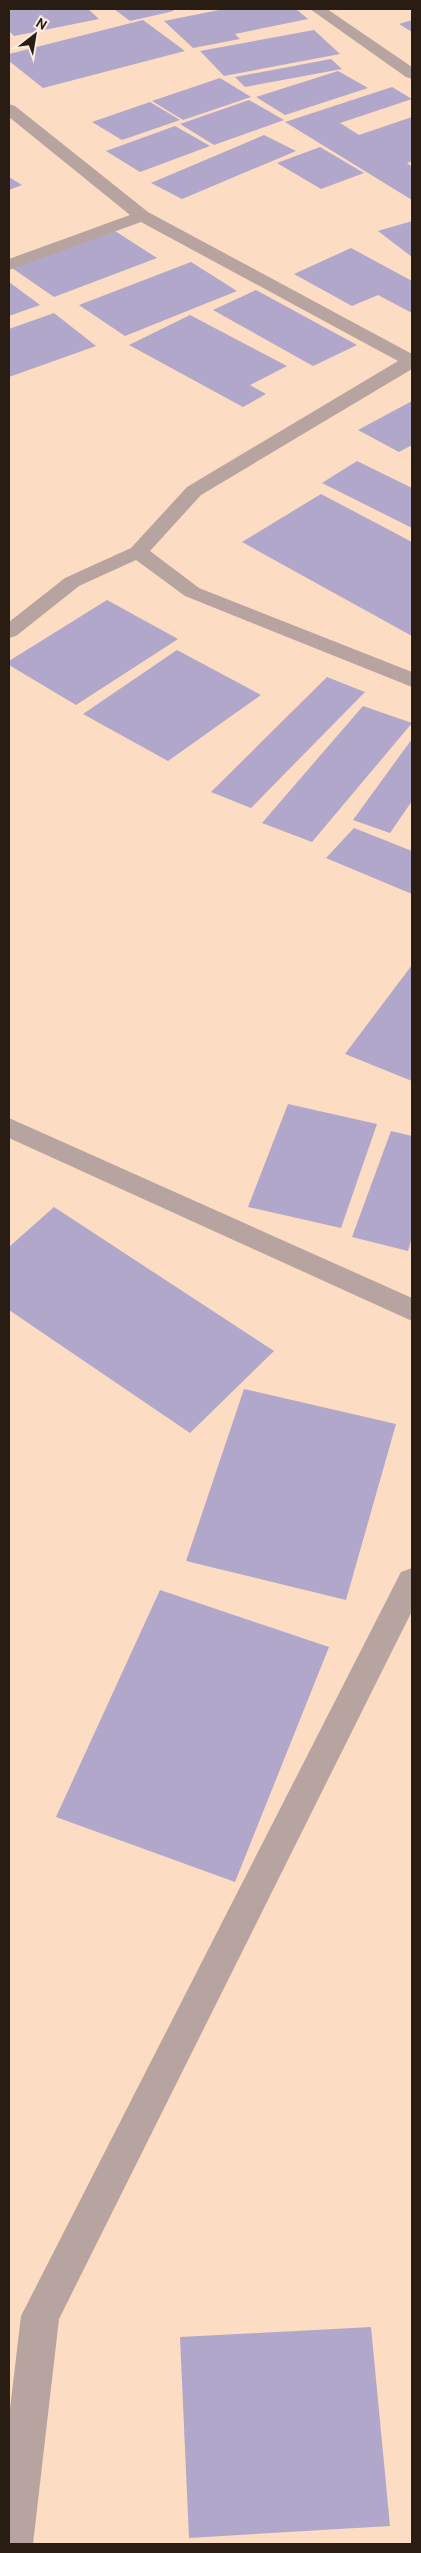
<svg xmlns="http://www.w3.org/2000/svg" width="421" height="2553" font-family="Cabin,sans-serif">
<rect width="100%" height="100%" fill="#fcdcc2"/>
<g fill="#b0a7ca">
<polygon points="9,9 88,9 99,19 14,36 9,31"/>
<polygon points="114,9 171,9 174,11 130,21"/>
<polygon points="224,9 296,9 308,19 235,34 240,39 193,48 164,21"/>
<polygon points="143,20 185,51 43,88 9,61 9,54"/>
<polygon points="412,20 412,32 399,24"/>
<polygon points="314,30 340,54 224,76 200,51"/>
<polygon points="331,59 342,69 245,87 235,77"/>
<polygon points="338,71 368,88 285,115 256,97"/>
<polygon points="220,78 251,97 183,120 152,101"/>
<polygon points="392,87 412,99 340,123 359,135 412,117 412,161 407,163 412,167 412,200 285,122"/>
<polygon points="249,100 284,120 214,145 180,124"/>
<polygon points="150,102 180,120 122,140 92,122"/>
<polygon points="175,126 210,146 140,172 106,151"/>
<polygon points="264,135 296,151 182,199 151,183"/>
<polygon points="320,147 364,173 321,189 277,163"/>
<polygon points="9,177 22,185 9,190"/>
<polygon points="412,221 412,257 378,231"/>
<polygon points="115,231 157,258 54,297 12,268"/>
<polygon points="351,248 412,281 412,313 378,295 352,306 294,274"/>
<polygon points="191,262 237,291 125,336 79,305"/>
<polygon points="9,282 40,305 9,316"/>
<polygon points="256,290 357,345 313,366 213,310"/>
<polygon points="54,313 96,346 9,377 9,329"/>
<polygon points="190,315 287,366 250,385 266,394 243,407 129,345"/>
<polygon points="412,401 412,445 399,452 358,430"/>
<polygon points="357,461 412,488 412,528 322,483"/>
<polygon points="321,494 412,542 412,636 242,542"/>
<polygon points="107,600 178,639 76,705 9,665 9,661"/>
<polygon points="177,650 261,695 168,761 83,714"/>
<polygon points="327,677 365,692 251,808 211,792"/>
<polygon points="363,706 412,723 312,842 262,823"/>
<polygon points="412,739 412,801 390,833 353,820"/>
<polygon points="354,828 412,851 412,894 326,858"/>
<polygon points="412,965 412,1081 345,1054"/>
<polygon points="288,1104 377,1124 341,1228 248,1207"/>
<polygon points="391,1131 412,1136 412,1237 408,1251 352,1237"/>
<polygon points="54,1207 274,1351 190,1433 9,1310 9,1247"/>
<polygon points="244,1389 396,1424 346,1600 186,1561"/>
<polygon points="160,1590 329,1647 235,1882 56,1817"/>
<polygon points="371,2327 390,2526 189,2538 180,2337"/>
</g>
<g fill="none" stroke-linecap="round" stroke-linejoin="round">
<g fill="#b7a39f" fill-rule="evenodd">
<polygon points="310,9 327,9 412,67 412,79 406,77"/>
<polygon points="9,104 15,106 148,212 412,354 412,369 201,495 150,551 199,588 412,672 412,687 185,596 136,560 79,586 16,636 9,638 9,622 65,578 131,548 187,487 398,361 141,222 9,270 9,259 130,215 9,117"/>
<polygon points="9,1118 412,1298 412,1321 9,1138"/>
<polygon points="412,1568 412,1611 59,2319 33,2544 9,2544 9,2417 21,2316 401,1572"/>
</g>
</g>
<rect width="421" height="2553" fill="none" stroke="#281c13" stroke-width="20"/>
<g transform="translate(35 35) rotate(31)" stroke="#faede3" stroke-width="4" paint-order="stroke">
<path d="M0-4L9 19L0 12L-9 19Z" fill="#281c13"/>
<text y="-8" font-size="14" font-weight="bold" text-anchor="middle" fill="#281c13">N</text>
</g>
</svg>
